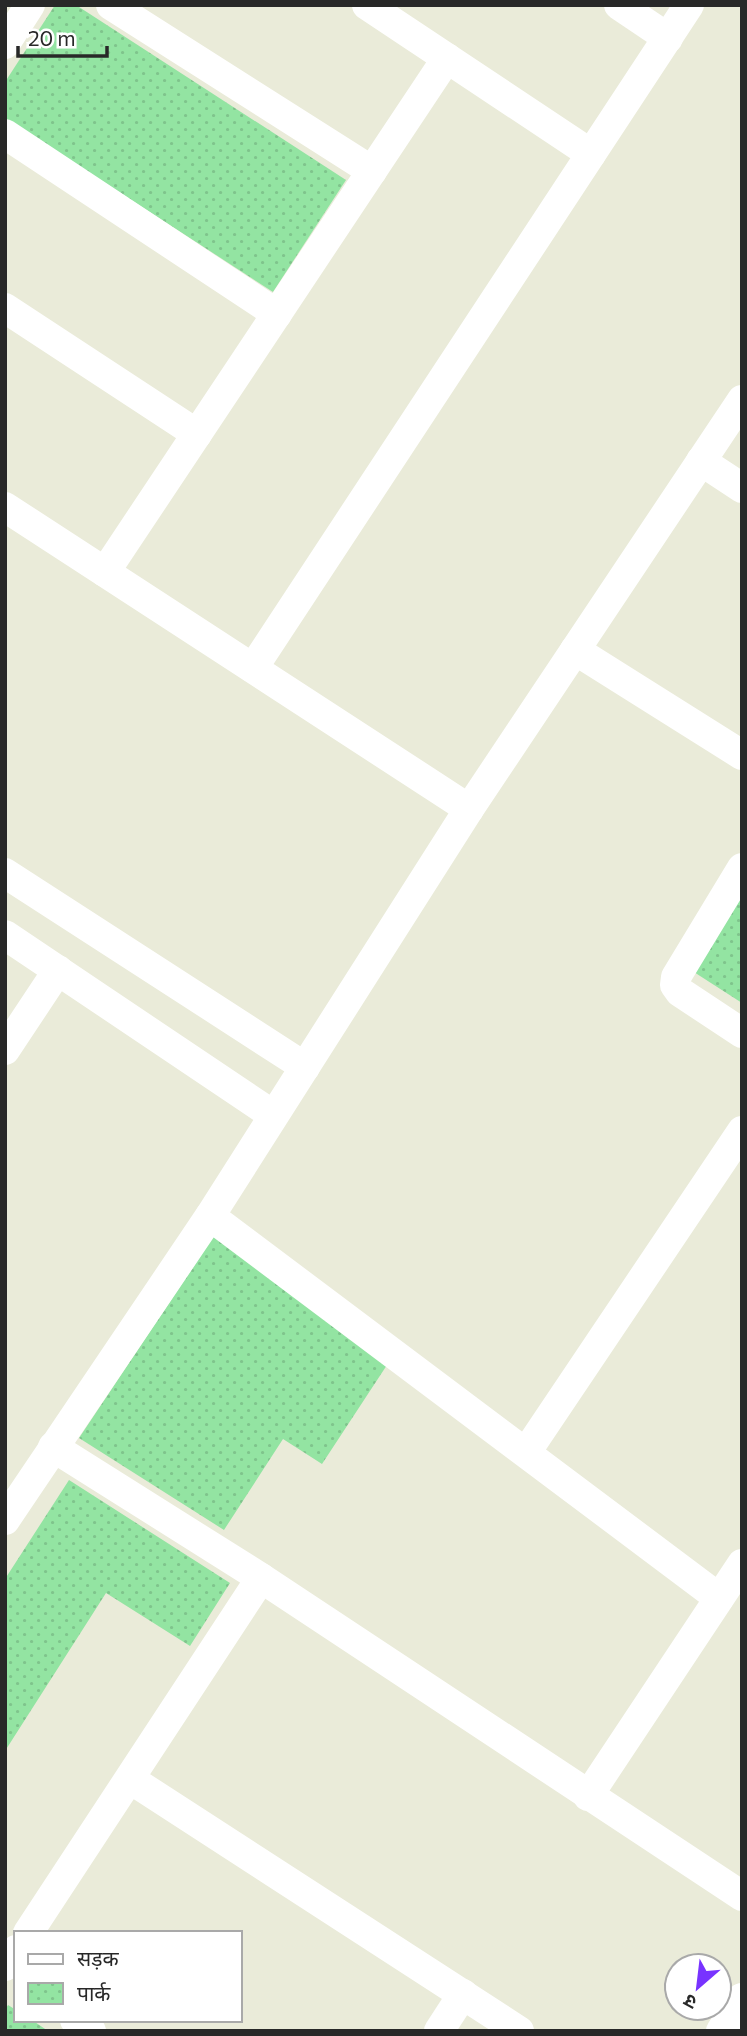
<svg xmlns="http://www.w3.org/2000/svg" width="747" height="2036" font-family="Commissioner,'Noto Sans Devanagari',sans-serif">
<defs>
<pattern id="park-dots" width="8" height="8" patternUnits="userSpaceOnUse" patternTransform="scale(1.75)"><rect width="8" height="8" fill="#93e4a2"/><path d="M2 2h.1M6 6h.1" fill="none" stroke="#7fc48c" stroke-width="1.8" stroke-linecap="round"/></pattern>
</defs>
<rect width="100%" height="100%" fill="#eaebd9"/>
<g fill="url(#park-dots)">
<polygon points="55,5 76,5 346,180 273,292 5,118 5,82"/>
<polygon points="742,875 742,1003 683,965"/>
<polygon points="215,1234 387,1365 322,1464 283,1439 224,1530 79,1438"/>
<polygon points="69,1480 230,1583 190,1646 106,1593 5,1751 5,1579"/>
<polygon points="8,2005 16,2010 16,2020 32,2020 48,2031 5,2031 5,2010"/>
</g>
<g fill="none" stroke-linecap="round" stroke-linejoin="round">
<g stroke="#fff" stroke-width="30">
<polyline points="111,5 372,171"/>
<polyline points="367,5 591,154"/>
<polyline points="619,5 668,38"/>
<polyline points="5,44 30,5"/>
<polyline points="5,134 277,314"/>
<polyline points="5,308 197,434"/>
<polyline points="701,461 742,488"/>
<polyline points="5,507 469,809"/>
<polyline points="105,572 447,58"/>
<polyline points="575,650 742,755"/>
<polyline points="253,668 689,5"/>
<polyline points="742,868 676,977 675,985 680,992 742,1033"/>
<polyline points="5,873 305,1067"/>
<polyline points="5,935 273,1115"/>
<polyline points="5,1050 58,970"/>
<polyline points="210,1216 719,1598"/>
<polyline points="53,1447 261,1578 742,1896"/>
<polyline points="527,1451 742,1131"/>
<polyline points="5,1520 210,1216 469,809 742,400"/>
<polyline points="130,1779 519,2031"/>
<polyline points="588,1796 742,1564"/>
<polyline points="28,1933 261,1578"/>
<polyline points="5,1966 16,1950"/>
<polyline points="75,2020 91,2031"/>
<polyline points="439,2031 463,1994"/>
<polyline points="721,2031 742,1998"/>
</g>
</g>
<rect width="747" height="2036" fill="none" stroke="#282828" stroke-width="14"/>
<rect x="14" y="1931" width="228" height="91" fill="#ffffff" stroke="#a9a9a9" stroke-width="2"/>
<rect x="28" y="1954" width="35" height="10" fill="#ffffff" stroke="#a9a9a9" stroke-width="2"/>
<text x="77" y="1966" font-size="21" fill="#282828">सड़क</text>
<rect x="28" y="1983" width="35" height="21" fill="url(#park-dots)" stroke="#a9a9a9" stroke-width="2"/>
<text x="77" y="2001" font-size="21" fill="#282828">पार्क</text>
<g transform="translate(698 1987) rotate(208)"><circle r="33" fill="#ffffff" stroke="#a9a9a9" stroke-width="2"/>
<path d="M0-5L12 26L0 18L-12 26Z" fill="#7833ff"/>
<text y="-10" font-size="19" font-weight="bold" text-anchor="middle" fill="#282828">उ</text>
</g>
<path d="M18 46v10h89v-10" fill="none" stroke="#282828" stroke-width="3.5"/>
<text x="28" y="46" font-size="21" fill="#282828" stroke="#ffffff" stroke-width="5" paint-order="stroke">20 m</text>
</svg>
